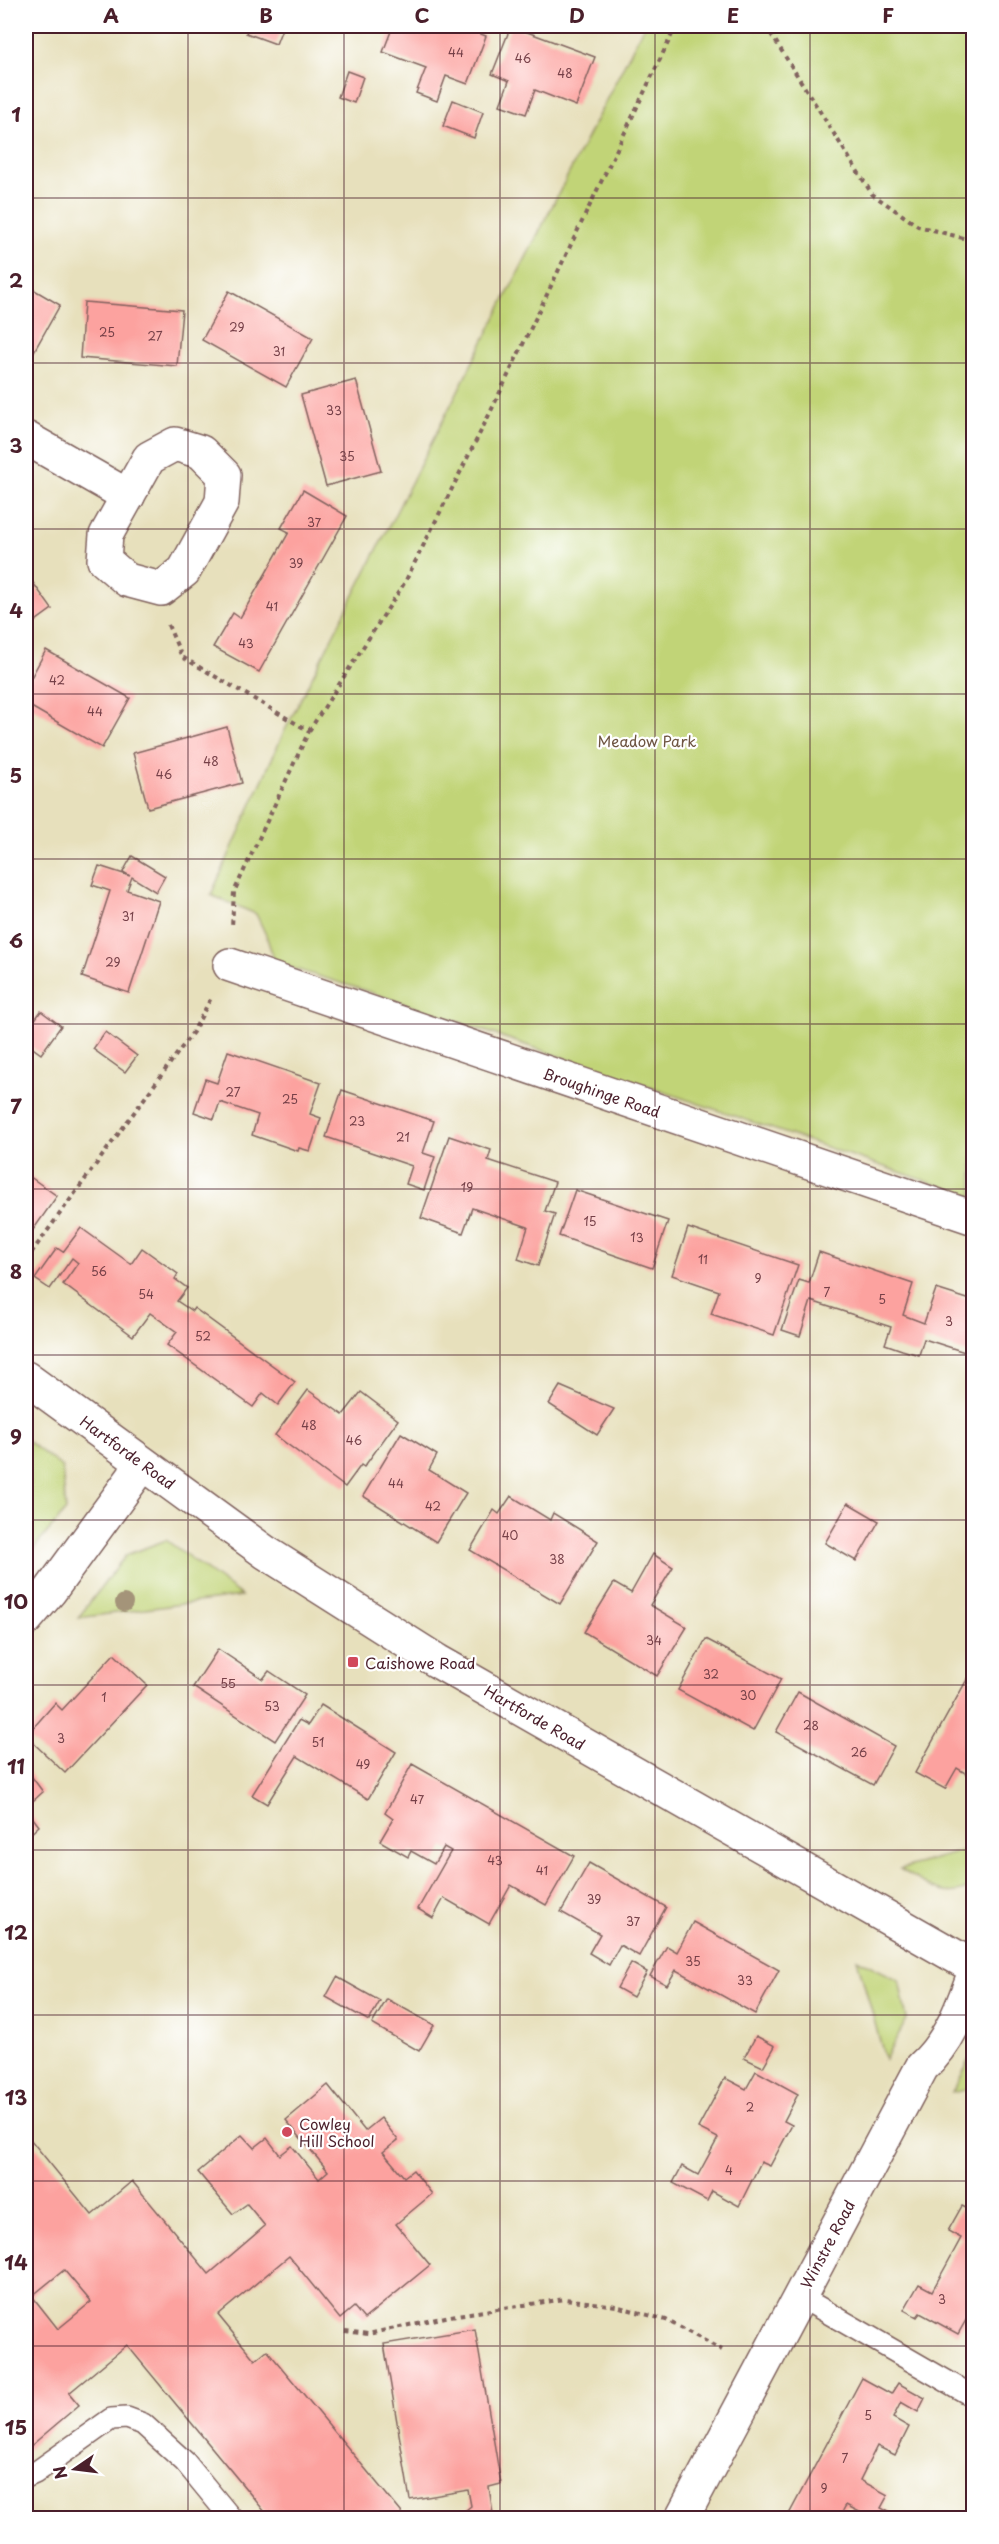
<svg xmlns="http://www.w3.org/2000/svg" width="999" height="2544" font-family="'Playpen Sans',sans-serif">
<rect width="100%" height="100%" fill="#fff"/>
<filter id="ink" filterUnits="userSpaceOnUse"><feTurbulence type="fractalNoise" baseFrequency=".0167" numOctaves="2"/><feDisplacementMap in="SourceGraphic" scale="12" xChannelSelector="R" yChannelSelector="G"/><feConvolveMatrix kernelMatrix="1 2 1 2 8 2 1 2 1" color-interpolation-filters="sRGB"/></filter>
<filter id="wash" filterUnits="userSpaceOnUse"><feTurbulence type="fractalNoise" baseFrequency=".008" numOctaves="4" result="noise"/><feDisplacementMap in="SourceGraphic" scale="24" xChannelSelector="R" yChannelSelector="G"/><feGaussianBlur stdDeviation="1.35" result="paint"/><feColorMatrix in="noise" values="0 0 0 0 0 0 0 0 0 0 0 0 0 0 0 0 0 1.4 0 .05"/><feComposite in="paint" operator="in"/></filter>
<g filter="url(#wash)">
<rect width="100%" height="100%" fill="#e7e0bc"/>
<g fill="#c1d477" stroke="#867a51" stroke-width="1.5">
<polygon points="644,26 973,26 973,1197 367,991 275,963 266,935 256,914 211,895 283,734"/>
<polygon points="26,1440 62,1467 66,1510 26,1558"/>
<polygon points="166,1540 242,1596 78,1618 126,1555"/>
<path d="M973,1848V1885C947,1904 924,1883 900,1869Z"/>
<polygon points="857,1959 899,1980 907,2019 885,2059"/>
<polygon points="973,2054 973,2088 952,2093"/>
</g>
<g id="blocks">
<g fill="#fca29f" fill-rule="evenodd">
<polygon points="249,26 283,26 276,44 246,33"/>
<polygon points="393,26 460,26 486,36 468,84 446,76 437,101 416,93 426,68 383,52"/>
<polygon points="511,26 595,57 576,106 535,90 526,114 500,105 509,81 492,74"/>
<polygon points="347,71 363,77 354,103 338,97"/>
<polygon points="453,100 483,112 474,138 443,126"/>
<polygon points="26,285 60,305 28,362 26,360"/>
<polygon points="229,291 313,338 286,387 202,340"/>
<polygon points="84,302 182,310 177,366 80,358"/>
<polygon points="356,380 381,471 326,486 301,395"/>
<polygon points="303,490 347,516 259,672 213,647 233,613 240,618 266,573 289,532 281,528"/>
<polygon points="26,573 52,609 26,628"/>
<polygon points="46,650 130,698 102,748 26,704 26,687"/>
<polygon points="227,727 242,783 148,808 133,753"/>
<polygon points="132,856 165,876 156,892 132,877 127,890 159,901 129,993 82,977 110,891 92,885 99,866 130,876 123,872"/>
<polygon points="41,1011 61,1026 41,1054 26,1043 26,1032"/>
<polygon points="105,1032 137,1056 125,1072 93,1049"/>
<polygon points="228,1051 321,1083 310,1114 321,1118 310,1151 299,1148 298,1151 252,1135 258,1115 220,1102 214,1119 194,1112 205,1079 217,1083"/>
<polygon points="342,1090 434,1121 423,1153 435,1157 424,1190 406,1184 412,1166 326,1137"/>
<polygon points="449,1136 491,1150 488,1160 555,1182 545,1211 555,1214 538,1266 518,1259 528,1227 472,1208 463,1233 421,1218"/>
<polygon points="26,1174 57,1196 26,1240"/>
<polygon points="575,1190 668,1221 652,1268 559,1236"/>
<polygon points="81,1228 131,1264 142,1248 178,1274 175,1279 187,1288 177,1301 192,1311 194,1308 295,1382 278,1405 263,1393 253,1407 167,1345 177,1332 150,1313 133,1336 63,1284 78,1263 72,1258 50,1289 35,1279 57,1248 63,1252"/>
<polygon points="688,1228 798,1265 774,1335 711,1314 719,1291 672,1275"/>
<polygon points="819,1252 913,1284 903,1315 924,1323 936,1289 974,1301 974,1355 924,1339 919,1355 902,1350 885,1344 891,1327 811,1301 800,1336 782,1330 799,1280 809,1283"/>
<polygon points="560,1386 614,1409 597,1435 549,1404"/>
<polygon points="308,1390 343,1415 361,1392 398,1420 364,1467 361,1465 345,1487 275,1435"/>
<polygon points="401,1433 437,1455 429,1470 466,1493 436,1542 363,1496"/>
<polygon points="511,1496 550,1520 553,1513 598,1541 560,1604 470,1550 494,1510 499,1514"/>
<polygon points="848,1503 879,1521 856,1561 825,1543"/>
<polygon points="653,1554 673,1567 650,1605 687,1627 657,1676 584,1632 614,1583 631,1593"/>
<polygon points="706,1639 781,1679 753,1731 678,1690"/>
<polygon points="218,1649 263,1679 269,1671 305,1695 275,1741 193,1687"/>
<polygon points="114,1654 147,1685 65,1773 26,1736 55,1703 62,1710"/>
<polygon points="974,1667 974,1769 970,1776 957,1768 945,1789 915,1773"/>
<polygon points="798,1692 894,1746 873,1785 776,1732"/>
<polygon points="321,1705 396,1752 368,1799 297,1756 267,1804 252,1795 299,1720 308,1725"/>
<polygon points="412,1764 574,1856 546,1905 511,1885 489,1924 444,1898 433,1918 418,1909 451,1851 444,1847 434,1864 411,1851 408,1857 380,1841 393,1819 385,1813"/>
<polygon points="26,1769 43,1792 26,1807"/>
<polygon points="26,1809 39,1826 26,1838"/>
<polygon points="589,1863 666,1907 639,1956 620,1945 609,1965 589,1953 600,1934 561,1912"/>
<polygon points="693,1922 779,1970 755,2014 676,1970 667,1985 650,1976 667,1946 677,1952"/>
<polygon points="631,1963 647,1972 633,1997 617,1988"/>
<polygon points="337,1977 380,2001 369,2021 326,1997"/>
<polygon points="387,1999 434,2025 419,2051 372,2024"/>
<polygon points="756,2036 775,2046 763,2067 744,2058"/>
<polygon points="756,2071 798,2094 784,2121 792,2125 770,2166 761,2162 739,2206 712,2191 707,2201 673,2183 682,2166 698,2175 718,2138 698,2128 725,2078 746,2089"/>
<path d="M328,2085L365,2131L381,2118L398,2140L383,2152L404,2177L413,2170L432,2194L396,2224L430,2265L364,2319L354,2307L340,2319L289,2256L218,2315L255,2360L267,2350L406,2518H270L127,2345L69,2393L79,2405L26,2450V2134L92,2215L132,2181L209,2274L265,2226L247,2204L233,2214L198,2172L242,2135L254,2148L267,2138L280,2155L292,2146L319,2179L328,2171L286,2120ZM64,2270L91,2302L58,2329L32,2296Z"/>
<polygon points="962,2206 974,2212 974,2306 958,2334 920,2313 917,2317 904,2310 919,2284 932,2291 947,2264 961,2238 948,2231"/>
<polygon points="475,2329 501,2484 489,2487 493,2514 488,2518 456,2518 471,2506 468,2490 410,2500 384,2344"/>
<polygon points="862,2378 891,2394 898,2383 925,2398 918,2412 901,2402 893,2418 909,2427 895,2455 877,2446 860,2480 888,2495 881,2508 893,2514 890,2518 871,2518 846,2505 839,2518 787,2518"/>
</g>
</g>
</g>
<g filter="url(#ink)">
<use href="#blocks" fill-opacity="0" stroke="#81635e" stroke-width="1.5"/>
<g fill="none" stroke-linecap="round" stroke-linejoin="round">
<g stroke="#81635e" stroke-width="24">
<g id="service">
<polyline points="799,2296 974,2397"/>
<polyline points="26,2477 35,2473 111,2419 127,2418 143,2424 185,2462 231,2518"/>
</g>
</g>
<g stroke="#81635e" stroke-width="36">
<g id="minor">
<polyline points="26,438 128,496"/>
<polygon points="175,444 201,452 224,475 222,502 184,571 161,589 127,580 104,560 106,535 149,458"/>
<polyline points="230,965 974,1218"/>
<polyline points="26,1378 265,1552 437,1661 974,1967"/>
<polyline points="26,1619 50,1591 143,1464"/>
<path d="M682,2518L922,2067C949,2043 962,2008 974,1974"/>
</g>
</g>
<g stroke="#81635e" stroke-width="4" stroke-dasharray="4.5 4.5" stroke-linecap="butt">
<polyline points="766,26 872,194 918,226 974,241"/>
<polyline points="168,625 182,657 309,731 234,892 232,927"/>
<polyline points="309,731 405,582 490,413 676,26"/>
<polyline points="26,1260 193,1032 211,998"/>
<polyline points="345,2331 368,2334 450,2316 565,2299 616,2306 666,2320 722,2350"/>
</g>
<use href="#service" stroke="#fff" stroke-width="21"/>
<use href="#minor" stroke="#fff" stroke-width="33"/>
</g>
<circle fill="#a49479" cx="124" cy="1603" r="9"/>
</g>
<path fill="none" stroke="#4a1f2b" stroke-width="1.5" stroke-opacity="0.55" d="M188,26V2518M344,26V2518M500,26V2518M655,26V2518M810,26V2518M26,198H974M26,363H974M26,529H974M26,694H974M26,859H974M26,1024H974M26,1189H974M26,1355H974M26,1520H974M26,1685H974M26,1850H974M26,2015H974M26,2181H974M26,2346H974"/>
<g fill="#d1495b" stroke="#fff" stroke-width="2">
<rect x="347" y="1656" width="12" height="12" rx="3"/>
<circle cx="287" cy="2132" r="6"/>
</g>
<g text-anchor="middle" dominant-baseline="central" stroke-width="4.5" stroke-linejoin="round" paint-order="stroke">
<g font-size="12" fill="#764048">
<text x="456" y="52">44</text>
<text x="523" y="58">46</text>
<text x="565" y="73">48</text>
<text x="237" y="327">29</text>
<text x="107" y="332">25</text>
<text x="155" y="336">27</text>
<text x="279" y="351">31</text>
<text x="334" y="410">33</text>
<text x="347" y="456">35</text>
<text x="314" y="522">37</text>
<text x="296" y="563">39</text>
<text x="272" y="606">41</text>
<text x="246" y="643">43</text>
<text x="57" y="680">42</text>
<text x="95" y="711">44</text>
<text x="211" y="761">48</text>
<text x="164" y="774">46</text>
<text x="128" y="916">31</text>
<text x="113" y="962">29</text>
<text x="233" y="1092">27</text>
<text x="290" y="1099">25</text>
<text x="357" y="1121">23</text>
<text x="403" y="1137">21</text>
<text x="467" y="1187">19</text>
<text x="590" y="1221">15</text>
<text x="637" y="1237">13</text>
<text x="703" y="1259">11</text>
<text x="99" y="1271">56</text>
<text x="758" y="1278">9</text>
<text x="827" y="1292">7</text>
<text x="146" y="1294">54</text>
<text x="882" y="1299">5</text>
<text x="949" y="1321">3</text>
<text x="203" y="1336">52</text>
<text x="309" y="1425">48</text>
<text x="354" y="1440">46</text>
<text x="396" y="1483">44</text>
<text x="433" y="1506">42</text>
<text x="510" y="1535">40</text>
<text x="557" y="1559">38</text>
<text x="654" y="1640">34</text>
<text x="711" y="1674">32</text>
<text x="228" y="1683">55</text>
<text x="748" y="1695">30</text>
<text x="104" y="1697">1</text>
<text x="272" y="1706">53</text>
<text x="811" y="1725">28</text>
<text x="61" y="1738">3</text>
<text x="318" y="1742">51</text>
<text x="859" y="1752">26</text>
<text x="363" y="1764">49</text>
<text x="417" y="1799">47</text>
<text x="495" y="1860">43</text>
<text x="542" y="1870">41</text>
<text x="594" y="1899">39</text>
<text x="633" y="1921">37</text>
<text x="693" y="1961">35</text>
<text x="745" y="1980">33</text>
<text x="750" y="2107">2</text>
<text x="729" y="2170">4</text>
<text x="942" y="2299">3</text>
<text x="868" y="2415">5</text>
<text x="845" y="2458">7</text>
<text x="824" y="2488">9</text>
</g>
<g font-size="15" fill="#6e5542" stroke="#fff">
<text x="647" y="740">Meadow Park</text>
</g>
<g font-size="15" fill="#4a1f2b" stroke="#fff">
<text transform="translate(602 1092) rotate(19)">Broughinge Road</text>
<text transform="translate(128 1452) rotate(36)">Hartforde Road</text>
<text transform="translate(535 1717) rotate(30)">Hartforde Road</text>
<text transform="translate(827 2244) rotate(-62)">Winstre Road</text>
</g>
<g font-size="15" fill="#4a1f2b" stroke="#fff" text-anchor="start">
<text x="365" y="1662">Caishowe Road</text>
<text x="299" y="2123">Cowley<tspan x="299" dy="17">Hill School</tspan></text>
</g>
</g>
<rect width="999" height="2544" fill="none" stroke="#fff" stroke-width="66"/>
<g transform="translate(75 2469) rotate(256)" stroke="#ffffff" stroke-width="4.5" paint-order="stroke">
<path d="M0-4.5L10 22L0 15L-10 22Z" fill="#4a1f2b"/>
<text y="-9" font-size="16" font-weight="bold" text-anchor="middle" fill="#4a1f2b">N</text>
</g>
<rect x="33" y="33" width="933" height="2478" fill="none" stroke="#4a1f2b" stroke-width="2"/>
<g font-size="20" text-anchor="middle" font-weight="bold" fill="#4a1f2b">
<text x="111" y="23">A</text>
<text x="266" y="23">B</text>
<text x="422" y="23">C</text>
<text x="577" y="23">D</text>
<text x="733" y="23">E</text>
<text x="888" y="23">F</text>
<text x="16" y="122">1</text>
<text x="16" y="288">2</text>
<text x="16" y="453">3</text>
<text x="16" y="618">4</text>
<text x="16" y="783">5</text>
<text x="16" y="948">6</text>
<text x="16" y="1114">7</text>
<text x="16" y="1279">8</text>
<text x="16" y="1444">9</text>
<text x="16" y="1609">10</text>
<text x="16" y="1774">11</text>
<text x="16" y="1940">12</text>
<text x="16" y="2105">13</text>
<text x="16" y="2270">14</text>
<text x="16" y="2435">15</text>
</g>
</svg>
